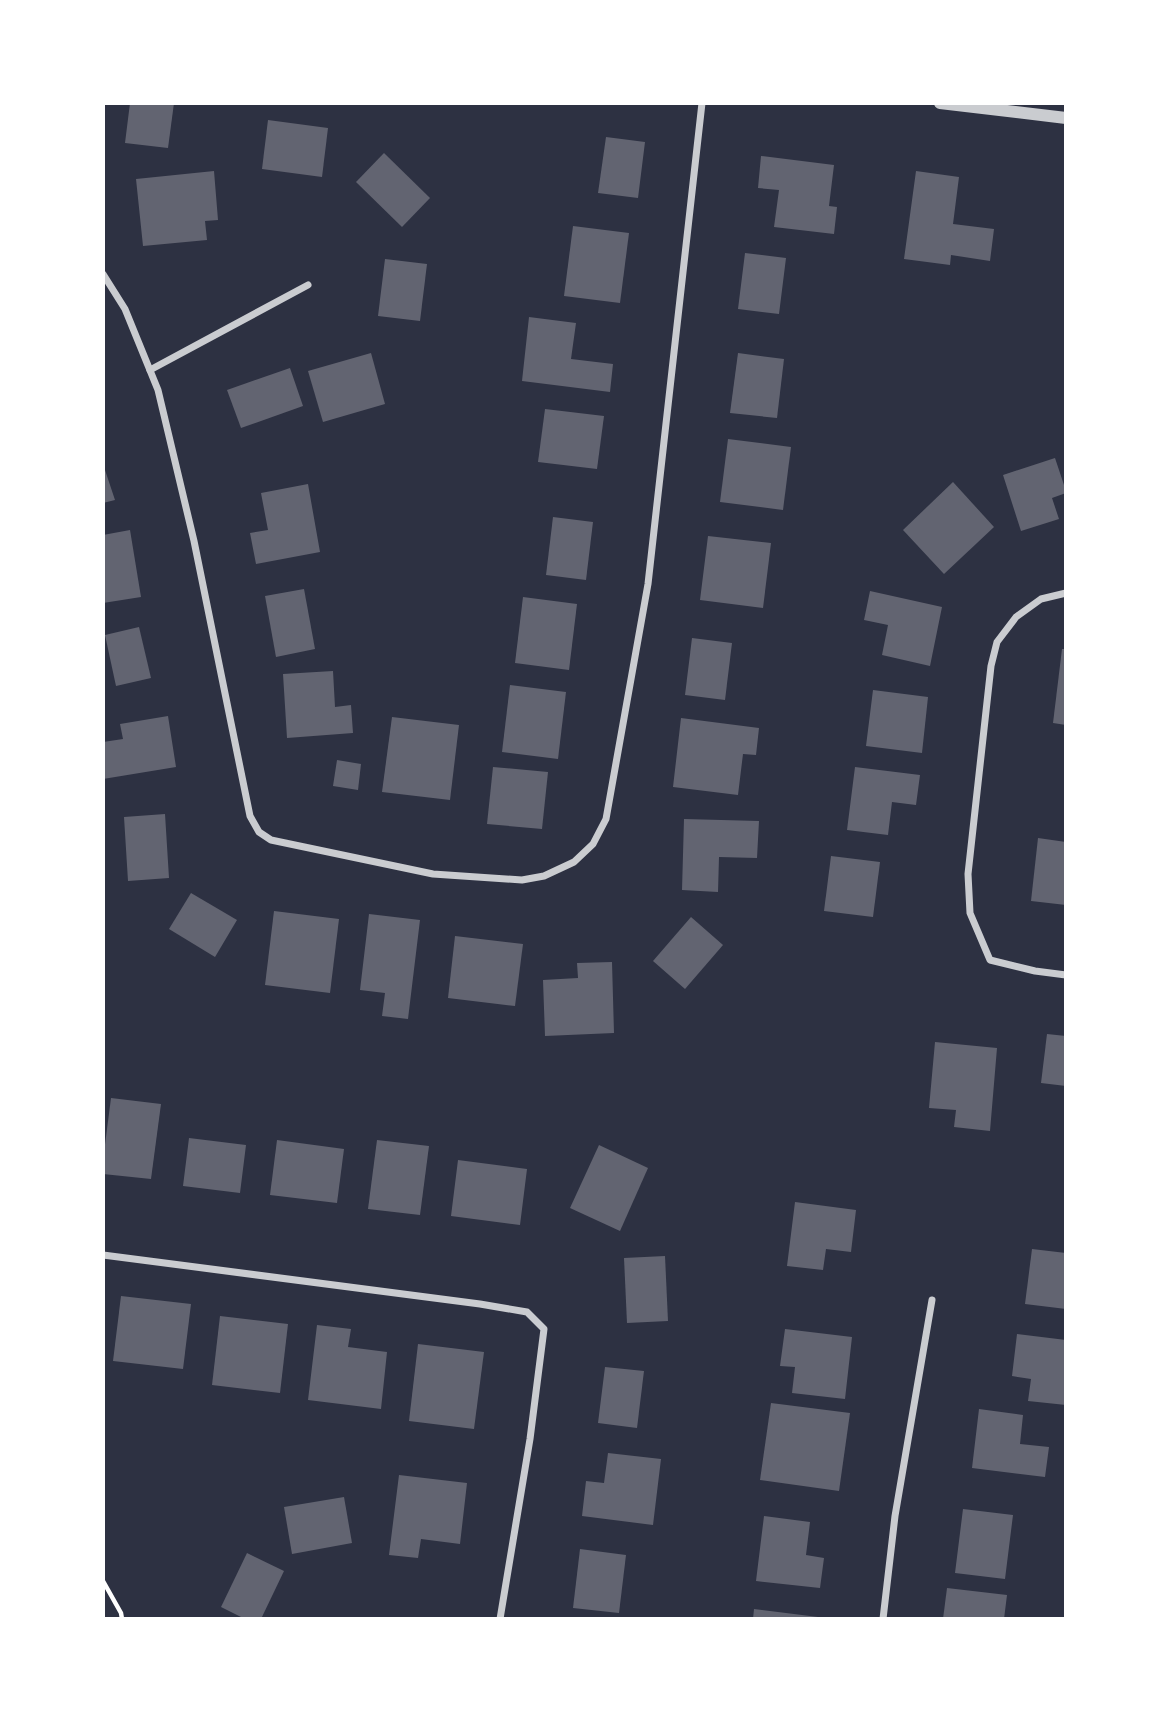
<svg xmlns="http://www.w3.org/2000/svg" width="1169" height="1722" font-family="Commissioner,sans-serif">
<rect width="100%" height="100%" fill="#2d3142"/>
<g fill="#626471">
<polygon points="130,103 174,103 168,148 125,143"/>
<polygon points="268,120 328,128 322,177 262,169"/>
<polygon points="606,137 645,142 638,198 598,193"/>
<polygon points="384,153 430,198 402,227 356,182"/>
<polygon points="761,156 834,165 829,206 837,207 834,234 774,227 779,190 758,188"/>
<polygon points="214,171 218,220 205,221 207,240 143,246 136,179"/>
<polygon points="916,171 959,177 953,224 994,229 990,261 951,255 950,265 904,259"/>
<polygon points="573,226 629,233 620,303 564,296"/>
<polygon points="745,253 786,258 779,314 738,309"/>
<polygon points="385,259 427,264 420,321 378,316"/>
<polygon points="529,317 576,323 571,359 613,364 610,392 522,381"/>
<polygon points="371,353 385,404 323,422 308,371"/>
<polygon points="738,353 784,359 777,418 730,413"/>
<polygon points="290,368 303,406 241,428 227,390"/>
<polygon points="545,409 604,416 597,469 538,462"/>
<polygon points="728,439 791,447 783,510 720,502"/>
<polygon points="1055,458 1066,491 1066,493 1052,498 1059,519 1021,531 1003,475"/>
<polygon points="103,464 115,500 103,503"/>
<polygon points="953,482 994,527 944,574 903,530"/>
<polygon points="308,484 320,552 256,564 250,533 268,530 261,493"/>
<polygon points="553,517 593,522 586,580 546,575"/>
<polygon points="130,530 141,597 103,603 103,535"/>
<polygon points="708,536 771,543 763,608 700,600"/>
<polygon points="304,589 315,649 276,657 265,596"/>
<polygon points="870,591 942,607 930,666 882,655 888,625 864,620"/>
<polygon points="523,597 577,604 569,670 515,663"/>
<polygon points="139,627 151,678 116,686 105,635"/>
<polygon points="692,638 732,643 725,700 685,695"/>
<polygon points="1062,649 1066,649 1066,725 1053,723"/>
<polygon points="333,671 335,707 351,705 353,733 287,738 283,674"/>
<polygon points="510,685 566,692 558,759 502,752"/>
<polygon points="873,690 928,697 922,753 866,746"/>
<polygon points="168,716 176,767 103,779 103,742 123,739 120,724"/>
<polygon points="392,717 459,725 450,800 382,792"/>
<polygon points="681,718 759,728 756,755 743,754 738,795 673,787"/>
<polygon points="337,760 361,764 358,790 333,786"/>
<polygon points="493,767 548,772 542,829 487,824"/>
<polygon points="855,767 920,775 916,805 892,802 888,835 847,830"/>
<polygon points="165,814 169,878 128,881 124,817"/>
<polygon points="684,819 759,821 757,858 719,857 718,892 682,890"/>
<polygon points="1038,838 1066,842 1066,905 1031,901"/>
<polygon points="831,856 880,862 873,917 824,911"/>
<polygon points="191,893 237,920 215,957 169,929"/>
<polygon points="274,911 339,919 330,993 265,985"/>
<polygon points="369,914 420,920 408,1019 382,1016 385,993 360,990"/>
<polygon points="691,917 723,945 685,989 653,961"/>
<polygon points="455,936 523,944 515,1006 448,998"/>
<polygon points="612,962 614,1033 545,1036 543,980 578,978 577,963"/>
<polygon points="1047,1034 1066,1036 1066,1086 1041,1083"/>
<polygon points="935,1042 997,1048 990,1131 954,1127 956,1110 929,1108"/>
<polygon points="111,1098 161,1104 151,1179 103,1174 103,1160"/>
<polygon points="189,1138 246,1145 240,1193 183,1186"/>
<polygon points="277,1140 344,1149 337,1203 270,1195"/>
<polygon points="377,1140 429,1146 420,1215 368,1209"/>
<polygon points="599,1145 648,1168 620,1231 570,1208"/>
<polygon points="458,1160 527,1169 520,1225 451,1216"/>
<polygon points="795,1202 856,1210 851,1252 826,1249 823,1270 787,1266"/>
<polygon points="1032,1249 1066,1253 1066,1309 1025,1304"/>
<polygon points="665,1256 668,1321 627,1323 624,1258"/>
<polygon points="121,1296 191,1304 183,1369 113,1361"/>
<polygon points="220,1316 288,1324 280,1393 212,1385"/>
<polygon points="317,1325 351,1329 348,1347 387,1352 381,1409 308,1400"/>
<polygon points="785,1329 852,1337 845,1399 792,1393 795,1367 780,1366"/>
<polygon points="1017,1334 1066,1340 1066,1405 1028,1401 1031,1379 1012,1376"/>
<polygon points="418,1344 484,1352 474,1429 409,1421"/>
<polygon points="605,1367 644,1371 637,1428 598,1423"/>
<polygon points="771,1403 850,1413 839,1491 760,1480"/>
<polygon points="979,1409 1023,1415 1020,1444 1049,1447 1045,1477 972,1468"/>
<polygon points="608,1453 661,1459 653,1525 582,1516 586,1481 604,1483"/>
<polygon points="399,1475 467,1483 460,1544 421,1539 418,1558 389,1555"/>
<polygon points="344,1497 352,1543 292,1554 284,1507"/>
<polygon points="963,1509 1013,1515 1005,1579 955,1573"/>
<polygon points="764,1516 810,1522 806,1555 824,1558 820,1588 756,1581"/>
<polygon points="580,1549 626,1555 619,1613 573,1608"/>
<polygon points="247,1553 284,1571 261,1619 245,1619 221,1607"/>
<polygon points="947,1588 1007,1595 1004,1619 943,1619"/>
<polygon points="754,1609 818,1617 818,1619 753,1619"/>
</g>
<g fill="none" stroke-linecap="round" stroke-linejoin="round">
<polyline stroke="#fff" stroke-width="4.5" points="103,1581 121,1613 122,1619"/>
<g stroke="#caccd0" stroke-width="7">
<polyline points="103,274 125,309 158,390 194,541 250,816 259,832 271,840 433,874 522,880 544,876 574,862 593,844 606,819 648,584 702,103"/>
<polyline points="150,370 308,285"/>
<polyline points="1066,593 1041,599 1016,617 997,642 991,666 968,874 970,913 990,960 1035,971 1066,975"/>
<polyline points="103,1255 480,1304 527,1312 544,1329 530,1439 500,1619"/>
<polyline points="883,1619 895,1516 932,1300"/>
</g>
<polyline stroke="#caccd0" stroke-width="12" points="940,103 1066,118"/>
</g>
<rect width="1169" height="1722" fill="none" stroke="#ffffff" stroke-width="210"/>
</svg>
